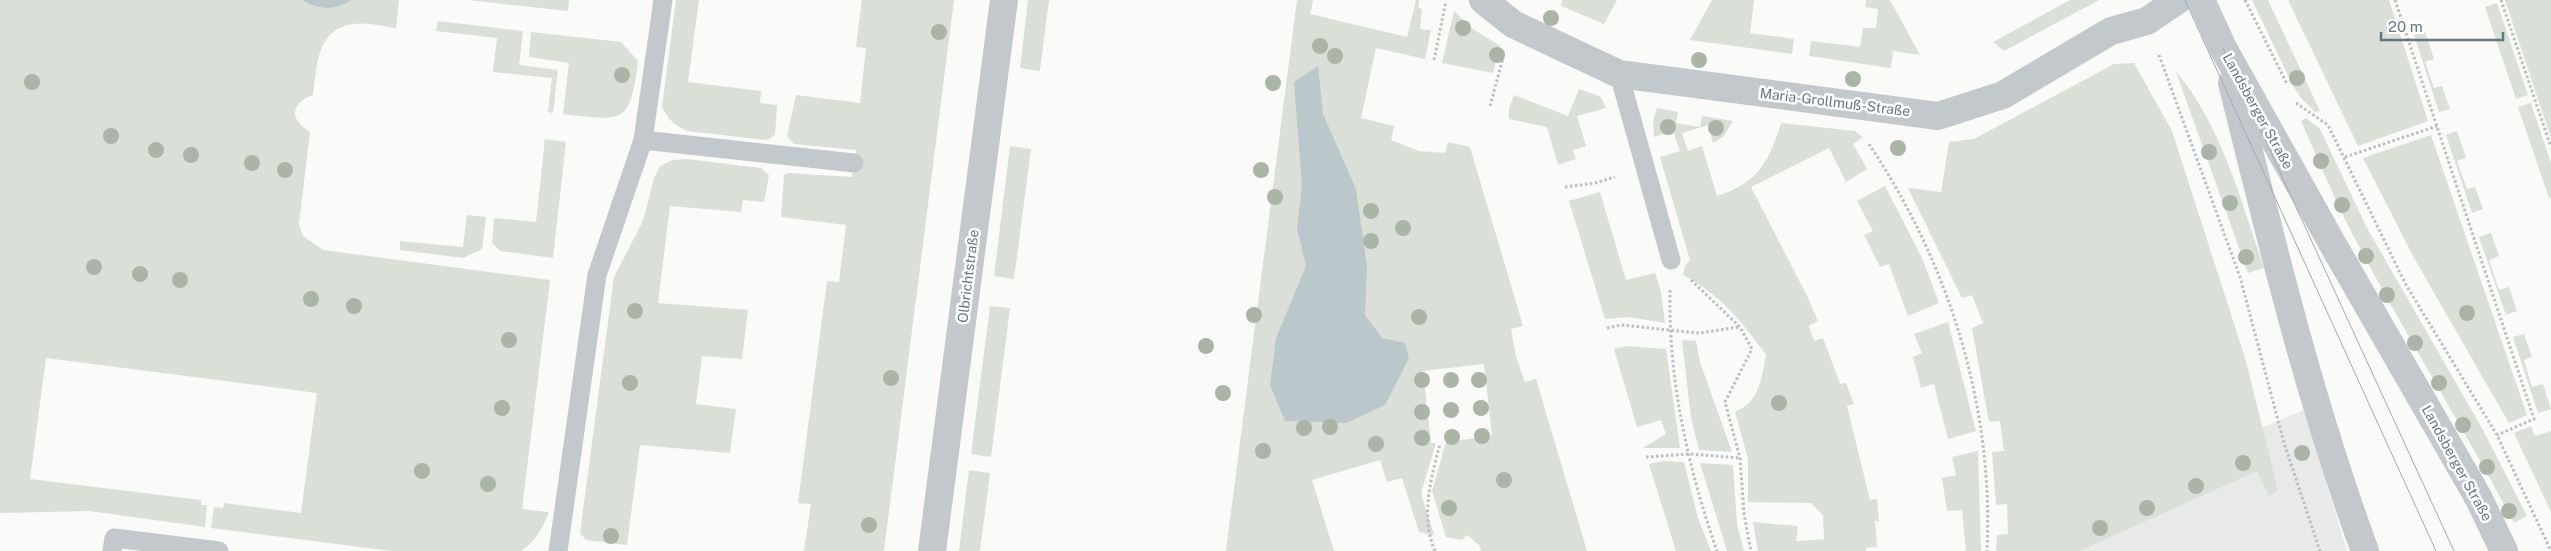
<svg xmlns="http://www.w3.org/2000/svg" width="2551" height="551" font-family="'Public Sans',sans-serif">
<rect width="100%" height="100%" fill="#fafaf8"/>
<polygon fill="#e8e9e9" points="2304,410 2347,551 2056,551 2054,514"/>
<g fill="#dadfd7">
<path d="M0,0H399L396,28C382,26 366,22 353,24C316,29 317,67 313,95C289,104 290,120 310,132L299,224L303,236L323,250L550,280L522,509L549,512C542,529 536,541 521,551H392L211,528L214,507L223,508L224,503L301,513L317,393L46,358L30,479L201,500V505H207L205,527L89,511L0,513Z"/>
<polygon points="467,0 569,0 568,11"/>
<path d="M676,0H699L688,82L761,91L760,103L777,105L775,135L766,140L687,131C675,125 668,120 662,107Z"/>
<polygon points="862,0 954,0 884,551 804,551 811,504 798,503 827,281 839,282 846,225 781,217 784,175 788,173 852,177 856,150 794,144 787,136 796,95 860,103 866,48 856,47"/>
<polygon points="1028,0 1049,0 1040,71 1020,68"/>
<polygon points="1297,0 1313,0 1310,14 1407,37 1416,0 1419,0 1418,8 1422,9 1420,29 1431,30 1425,59 1376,48 1361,118 1394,126 1391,140 1419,151 1445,153 1448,142 1470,147 1523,326 1511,329 1516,357 1525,382 1536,379 1587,551 1481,551 1479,545 1467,535 1462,540 1446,537 1432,491 1446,442 1492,436 1484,364 1423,371 1431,443 1436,443 1421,493 1434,535 1419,532 1402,478 1387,482 1380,460 1312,480 1334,551 1226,551"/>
<polygon points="1562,0 1617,0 1604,24 1561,6"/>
<polygon points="1712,0 1754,0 1750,33 1794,39 1792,54 1690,40"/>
<polygon points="1866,0 1890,0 1920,55 1893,51 1891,68 1809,56 1811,41 1860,47 1863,28 1876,28 1878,9 1865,7"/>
<polygon points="2070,0 2099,0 2004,51 1993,42"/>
<polygon points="2252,0 2268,0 2320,111 2315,112 2301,98 2293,86"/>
<polygon points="2288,0 2389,0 2428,121 2358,146"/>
<polygon points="2505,0 2551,0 2551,138"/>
<polygon points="2497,3 2528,95 2516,99 2485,7"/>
<polygon points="1454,11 1470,27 1500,46 1493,73 1442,63"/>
<polygon points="438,21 523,31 519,65 558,70 553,113 548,112 552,78 493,72 497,38 436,31"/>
<path d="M531,32L621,42L638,61C630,125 624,121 563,114L569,63L529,57Z"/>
<polygon points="2425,32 2434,59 2425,62 2434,88 2442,86 2450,109 2439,112 2414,35"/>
<polygon points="2134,63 2172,131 2246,361 2278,491 2269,496 2257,471 2079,551 1996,551 1997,535 2008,534 2007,504 1996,505 1992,452 2004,451 2000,421 1989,422 1972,328 1983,323 1972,295 1962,298 1908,188 1941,192 1949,142 1974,139 2114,64"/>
<path d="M2176,72C2221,123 2242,204 2264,268L2248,273Z"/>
<polygon points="1579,89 1601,97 1606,108 1577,116 1586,146 1573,150 1576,159 1558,165 1547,127 1509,119 1509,108 1514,95 1568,116"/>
<polygon points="2531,103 2551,163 2551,197 2549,198 2518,107"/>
<path d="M1657,108L1678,112L1676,123L1700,127L1702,116L1733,121L1724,136L1713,143L1708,125L1682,133L1688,151L1702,146L1717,196C1758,183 1769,161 1781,123L1855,131L1863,137L1853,144L1867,169L1846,182L1829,148L1751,187L1807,296L1818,321L1809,326L1814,341L1823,338L1840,384L1846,383L1854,404L1847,406L1870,500L1877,499L1879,521H1875L1877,547L1866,548V551H1758L1753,522L1798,526L1796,541L1824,539L1823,516L1811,503L1748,502V459L1735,412C1760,401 1761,380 1766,355C1744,323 1717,292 1683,275L1685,266L1690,260L1660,157L1680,151L1673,131L1654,137L1653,121Z"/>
<path d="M2306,118L2320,129L2367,228L2483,430L2527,516L2514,523C2463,426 2404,333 2353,235C2334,198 2318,159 2301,121Z"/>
<polygon points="2457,131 2466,158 2457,161 2467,189 2475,187 2483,209 2472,213 2446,135"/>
<polygon points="2431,135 2527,415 2509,423 2414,258 2363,158"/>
<polygon points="545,139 566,142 553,258 500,251 492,243 494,218 536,222"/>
<polygon points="1010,146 1031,149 1014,279 994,276"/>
<polygon points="686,159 761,168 769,175 764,202 743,200 741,212 670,206 658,303 748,310 742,359 702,356 696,404 736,409 730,453 640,445 627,545 586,540 580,533 614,277 643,221 654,178 660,166 672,160"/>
<polygon points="1885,186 1922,258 1939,303 1908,316 1889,264 1880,267 1864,235 1873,231 1857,201"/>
<polygon points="1600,192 1626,280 1655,273 1661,292 1665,323 1628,317 1605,319 1569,201"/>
<polygon points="467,215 486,217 482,249 463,258 400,250 400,241 463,247"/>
<polygon points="2491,233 2499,256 2489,260 2499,290 2509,287 2517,311 2506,315 2479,237"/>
<polygon points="990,306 1010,308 991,457 971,454"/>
<polygon points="1948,322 1976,431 1948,439 1934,384 1921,388 1913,357 1922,353 1914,334"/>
<polygon points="2524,334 2532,357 2524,360 2532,387 2543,384 2551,409 2538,413 2513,337"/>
<polygon points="1682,340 1696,341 1700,362 1732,452 1699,450 1691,418"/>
<polygon points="1627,346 1666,349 1680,448 1643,448 1666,434 1661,420 1637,427 1614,349"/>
<polygon points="2531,426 2535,436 2551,431 2551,512 2514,433"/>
<polygon points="1978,451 1981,551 1966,551 1962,510 1947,511 1942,478 1956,475 1952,457"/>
<polygon points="1663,461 1684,462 1698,518 1711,551 1676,551 1649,464"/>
<polygon points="1700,463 1733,465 1737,524 1744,551 1727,551"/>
<polygon points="969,470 990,473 980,551 959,551"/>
</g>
<g fill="#bbc7cb">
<path d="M302,0H351C335,11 318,10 302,0Z"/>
<polygon points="1318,66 1323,114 1356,189 1367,266 1365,315 1382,338 1405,343 1409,358 1385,405 1346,423 1285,421 1270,385 1276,338 1306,266 1297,228 1302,186 1294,82"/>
</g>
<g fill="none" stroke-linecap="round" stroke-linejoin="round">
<g stroke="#bbbfc2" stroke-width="3" stroke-dasharray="2.5 2.5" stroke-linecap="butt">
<polyline points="2245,0 2287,84"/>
<polyline points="2395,0 2534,419 2497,435"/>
<polyline points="2501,0 2551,147"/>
<polyline points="2159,55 2240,277 2284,443 2320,551"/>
<polyline points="1434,60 1446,1"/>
<polyline points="2296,103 2328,125 2405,283 2497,435 2551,551"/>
<polyline points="1490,106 1503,58"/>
<path d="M1869,144C1949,264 1994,406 1987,551"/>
<polyline points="2345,157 2437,126"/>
<polyline points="1565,187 1595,183 1615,177"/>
<polyline points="1691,280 1740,327 1752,349 1725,402 1740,458 1744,514 1751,551"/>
<path d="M1670,290C1668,379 1688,468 1717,551"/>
<polyline points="1607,328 1621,325 1699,333 1739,327"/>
<polyline points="1646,457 1690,454 1740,458"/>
<path d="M1435,551C1420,517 1431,478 1440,444"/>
</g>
<g stroke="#c3c8cc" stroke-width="19">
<polyline points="1619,74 1671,260"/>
<polyline points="643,140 854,163"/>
<polyline points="112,551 114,538 219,551"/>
<polyline points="558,551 597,275 643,140 663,0"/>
</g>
<g stroke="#c3c8cc" stroke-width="28">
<polyline points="1483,0 1513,24 1619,74 1938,116 2003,95 2111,31 2147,21 2178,0"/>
<polyline points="932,551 1004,0"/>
</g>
<g stroke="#c3c8cc" stroke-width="28">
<polyline points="2201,0 2223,48 2332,243 2478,497 2504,551"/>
<path d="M2232,83C2271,240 2309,399 2365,551"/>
</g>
<g stroke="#a2aab0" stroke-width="1">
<polyline points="2185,0 2436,551"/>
<polyline points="2223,48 2454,551"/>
</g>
</g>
<g fill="#aab4a7">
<circle cx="1551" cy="18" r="8"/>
<circle cx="1463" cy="28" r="8"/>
<circle cx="939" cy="32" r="8"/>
<circle cx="1320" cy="46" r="8"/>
<circle cx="1497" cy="55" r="8"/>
<circle cx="1335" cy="56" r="8"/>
<circle cx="1699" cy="60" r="8"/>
<circle cx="622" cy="75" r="8"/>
<circle cx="2297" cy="78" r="8"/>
<circle cx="1853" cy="79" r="8"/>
<circle cx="32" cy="82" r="8"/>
<circle cx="1273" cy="83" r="8"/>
<circle cx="1668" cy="127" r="8"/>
<circle cx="1716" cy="128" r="8"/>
<circle cx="111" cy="136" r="8"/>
<circle cx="1898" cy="148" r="8"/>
<circle cx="156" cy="150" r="8"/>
<circle cx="2209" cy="152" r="8"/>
<circle cx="191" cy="155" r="8"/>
<circle cx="2321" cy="161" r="8"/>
<circle cx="252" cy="163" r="8"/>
<circle cx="285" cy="170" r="8"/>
<circle cx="1261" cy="170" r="8"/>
<circle cx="1275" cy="197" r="8"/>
<circle cx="2230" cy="203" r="8"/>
<circle cx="2342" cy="205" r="8"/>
<circle cx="1371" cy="211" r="8"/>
<circle cx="1403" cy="228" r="8"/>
<circle cx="1371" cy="241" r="8"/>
<circle cx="2366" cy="256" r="8"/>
<circle cx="2246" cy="257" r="8"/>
<circle cx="94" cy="267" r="8"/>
<circle cx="140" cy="274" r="8"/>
<circle cx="180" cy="280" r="8"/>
<circle cx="2387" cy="295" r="8"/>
<circle cx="311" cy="299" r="8"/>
<circle cx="354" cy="306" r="8"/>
<circle cx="635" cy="311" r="8"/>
<circle cx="2467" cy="313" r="8"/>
<circle cx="1254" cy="315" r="8"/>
<circle cx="1419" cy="317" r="8"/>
<circle cx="509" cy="340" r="8"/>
<circle cx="2415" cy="343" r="8"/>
<circle cx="1206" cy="346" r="8"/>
<circle cx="891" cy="378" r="8"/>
<circle cx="1422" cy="380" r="8"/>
<circle cx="1451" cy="380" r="8"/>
<circle cx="1479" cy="380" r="8"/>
<circle cx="630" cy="383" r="8"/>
<circle cx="2439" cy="383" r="8"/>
<circle cx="1223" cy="393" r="8"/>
<circle cx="1779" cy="403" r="8"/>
<circle cx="502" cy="408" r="8"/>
<circle cx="1481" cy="408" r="8"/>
<circle cx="1451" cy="410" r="8"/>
<circle cx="1422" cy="412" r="8"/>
<circle cx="2463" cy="425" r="8"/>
<circle cx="1330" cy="427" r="8"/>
<circle cx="1304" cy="428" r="8"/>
<circle cx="1482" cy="436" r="8"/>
<circle cx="1452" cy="437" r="8"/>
<circle cx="1422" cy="438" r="8"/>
<circle cx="1376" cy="444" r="8"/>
<circle cx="1263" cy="451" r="8"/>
<circle cx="2302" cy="453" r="8"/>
<circle cx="2243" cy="463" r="8"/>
<circle cx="2487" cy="467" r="8"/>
<circle cx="422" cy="471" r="8"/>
<circle cx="1504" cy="480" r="8"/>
<circle cx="488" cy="484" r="8"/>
<circle cx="2196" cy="486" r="8"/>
<circle cx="1449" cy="508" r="8"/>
<circle cx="2147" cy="508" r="8"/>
<circle cx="2509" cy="511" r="8"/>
<circle cx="869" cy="525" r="8"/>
<circle cx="2100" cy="528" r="8"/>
<circle cx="611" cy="536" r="8"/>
</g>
<g text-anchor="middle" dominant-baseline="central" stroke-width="5" stroke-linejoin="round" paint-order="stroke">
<g font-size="14" fill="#657683" stroke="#fff">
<text transform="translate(1835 102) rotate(7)">Maria-Grollmuß-Straße</text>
<text transform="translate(2258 111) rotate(61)">Landsberger Straße</text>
<text transform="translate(968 276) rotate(-83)">Olbrichtstraße</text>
<text transform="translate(2457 463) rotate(61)">Landsberger Straße</text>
</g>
</g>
<path d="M2381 32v8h122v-8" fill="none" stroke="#657683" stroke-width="2.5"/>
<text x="2388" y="32" font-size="15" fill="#657683" stroke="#ffffff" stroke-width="4" paint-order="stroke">20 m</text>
</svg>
